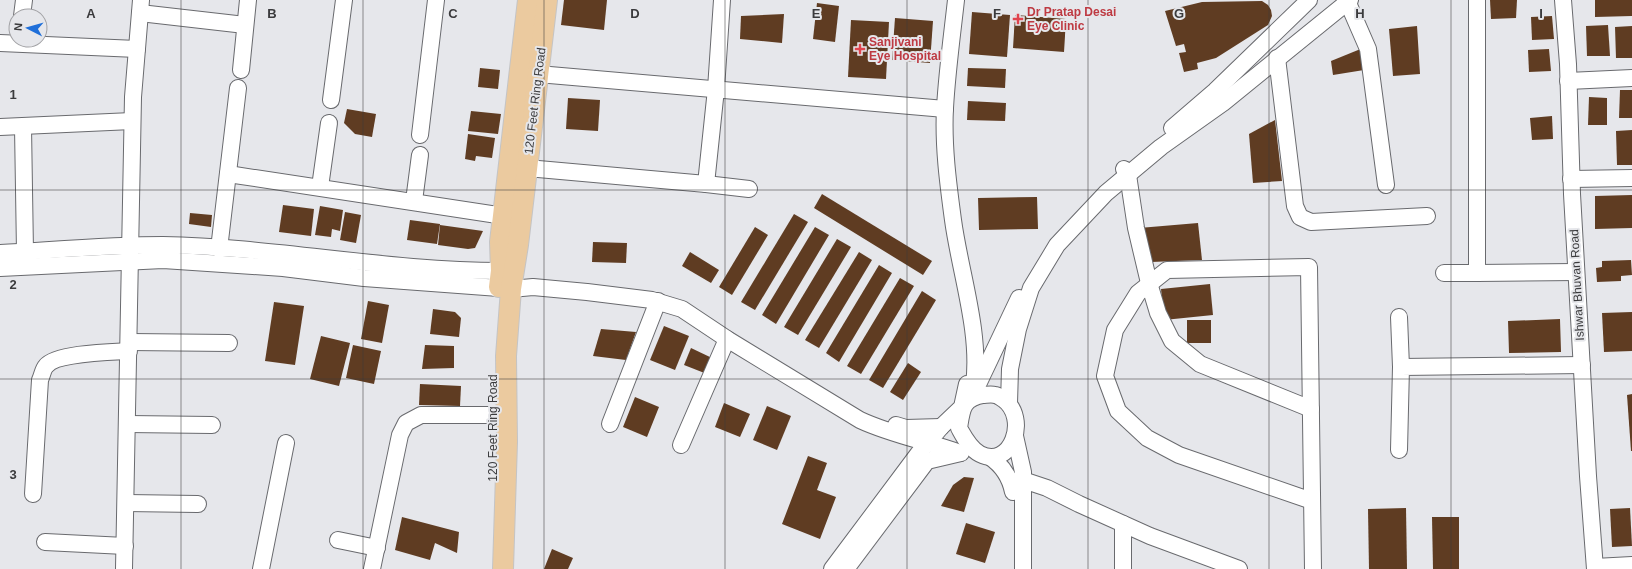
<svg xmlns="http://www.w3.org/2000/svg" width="1632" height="569" font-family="Arial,sans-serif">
<rect width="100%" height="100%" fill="#e6e7eb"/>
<g fill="#5f3c22">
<polygon points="564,0 607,0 604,30 561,25"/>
<polygon points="1490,0 1517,0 1516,18 1491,19"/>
<polygon points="1595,0 1632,0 1632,16 1595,17"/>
<polygon points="1262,1 1268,5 1271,10 1272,16 1268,25 1216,58 1197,63 1198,69 1184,72 1179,53 1186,52 1184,44 1176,46 1165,11 1202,2"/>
<polygon points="817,3 839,6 835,42 813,39"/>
<polygon points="972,12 1010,15 1007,57 969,54"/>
<polygon points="784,14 782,43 740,39 741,16"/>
<polygon points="1015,15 1066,19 1064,52 1013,48"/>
<polygon points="1552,16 1554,39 1532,40 1531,17"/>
<polygon points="895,18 933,21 930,63 892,60"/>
<polygon points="851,20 889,22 886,79 848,77"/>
<polygon points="1608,25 1610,56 1587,56 1586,26"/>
<polygon points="1417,26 1420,74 1393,76 1389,29"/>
<polygon points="1632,26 1632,58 1616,58 1615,27"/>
<polygon points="1363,48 1364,70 1333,75 1331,61"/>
<polygon points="1549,49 1551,71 1529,72 1528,50"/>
<polygon points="480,68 500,70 498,89 478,87"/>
<polygon points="968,68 1006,69 1005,88 967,86"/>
<polygon points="1620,90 1632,90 1632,118 1619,118"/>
<polygon points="1589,97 1607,98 1607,125 1588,125"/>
<polygon points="568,98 600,100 598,131 566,129"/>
<polygon points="968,101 1006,103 1005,121 967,120"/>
<polygon points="347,109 376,114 372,137 355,134 344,123"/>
<polygon points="471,111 501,114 498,134 468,131"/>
<polygon points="1552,116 1553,139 1532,140 1530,118"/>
<polygon points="1275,120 1282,181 1253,183 1249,134"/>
<polygon points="1632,130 1632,165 1617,165 1616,131"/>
<polygon points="468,134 495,138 492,158 476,156 475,161 465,159"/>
<polygon points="822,194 932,261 923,275 814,208"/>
<polygon points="1632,195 1632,228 1595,229 1595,196"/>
<polygon points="1037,197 1038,229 979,230 978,198"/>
<polygon points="283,205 314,209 311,236 279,232"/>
<polygon points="320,206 343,210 340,231 332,229 331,237 315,235"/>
<polygon points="345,212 361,215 356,243 340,240"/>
<polygon points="190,213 212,215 211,227 189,224"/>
<polygon points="794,214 808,222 755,310 741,302"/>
<polygon points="410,220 440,224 437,244 407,240"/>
<polygon points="1198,223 1202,260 1151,262 1139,228"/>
<polygon points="440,225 483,231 475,248 468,249 438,245"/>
<polygon points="755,227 768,235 732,295 719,287"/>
<polygon points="815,227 829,235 776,324 762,315"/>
<polygon points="837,239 851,247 798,335 784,327"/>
<polygon points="593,242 627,243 626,263 592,262"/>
<polygon points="690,252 719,270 711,283 682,266"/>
<polygon points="859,252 872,260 819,348 805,340"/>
<polygon points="1631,260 1632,275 1621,276 1621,281 1597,282 1596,268 1602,267 1602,261"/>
<polygon points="879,265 892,273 839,362 826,353"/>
<polygon points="900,278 914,286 861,374 847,366"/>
<polygon points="1210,284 1213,315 1164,320 1161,289"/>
<polygon points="922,291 936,300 883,388 869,380"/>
<polygon points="368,301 389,305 382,343 361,339"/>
<polygon points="274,302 304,306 295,365 265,361"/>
<polygon points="433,309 455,312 461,318 459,337 430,334"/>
<polygon points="1632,312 1632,351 1604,352 1602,313"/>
<polygon points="1560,319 1561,352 1509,353 1508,321"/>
<rect x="1187" y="320" width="24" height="23"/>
<polygon points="664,326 689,336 675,370 650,360"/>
<polygon points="601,329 636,332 626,360 593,356"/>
<polygon points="321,336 350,343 339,386 310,379"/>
<polygon points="353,345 381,351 374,384 346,378"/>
<polygon points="425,345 454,346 454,368 422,369"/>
<polygon points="691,348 712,358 707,374 684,365"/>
<polygon points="908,363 921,372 903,400 890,392"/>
<polygon points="420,384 461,386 460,406 419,405"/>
<polygon points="1632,394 1632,451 1631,451 1627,395"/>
<polygon points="635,397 659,407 647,437 623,427"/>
<polygon points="724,403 750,414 740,437 715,427"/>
<polygon points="767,406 791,416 777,450 753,440"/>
<polygon points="808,456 827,463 817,490 836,497 820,539 782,524"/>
<polygon points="964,477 974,478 964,512 941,506 953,485"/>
<polygon points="1406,508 1407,569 1369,569 1368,509"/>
<polygon points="1630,508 1632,546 1612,547 1610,509"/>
<polygon points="402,517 459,532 457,553 435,543 430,560 395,550"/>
<polygon points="1432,517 1459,517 1459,569 1433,569"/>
<polygon points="966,523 995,532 985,563 956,554"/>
<polygon points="552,549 573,558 568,569 544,569"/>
</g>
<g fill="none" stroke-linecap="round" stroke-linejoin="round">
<g stroke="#696a6e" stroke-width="18">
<g id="minor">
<path d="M956,0C952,36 947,72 945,108C943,145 948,183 953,220C960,272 981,333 974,384"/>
<polyline points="1477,0 1477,273 1576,272"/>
<polyline points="1563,0 1568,64 1572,194 1588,476 1595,569"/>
<polyline points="1348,3 1368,49 1386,185"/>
<polyline points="140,13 245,25"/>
<polyline points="22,16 24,0"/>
<polyline points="0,43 137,49"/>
<polyline points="1277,58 1295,206 1300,217 1311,222 1427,216"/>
<polyline points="241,70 248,0"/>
<polyline points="538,74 945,109"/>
<polyline points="1568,81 1632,78"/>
<polyline points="331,100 344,0"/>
<polyline points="0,127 132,121"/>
<polyline points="23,127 25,252"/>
<polyline points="1172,128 1215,91 1309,0"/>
<polyline points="420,135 436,0"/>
<polyline points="527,168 706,184 716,89 722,0"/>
<polyline points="1124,169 1128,175 1136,228 1149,283 1158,313 1172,341 1200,364 1311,409"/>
<polyline points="228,174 504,216"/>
<polyline points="1571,179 1632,178"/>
<polyline points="706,184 749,189"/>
<polyline points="320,187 329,123"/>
<polyline points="414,201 420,155"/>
<polyline points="219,249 238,88"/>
<path d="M0,253C54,250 109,245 163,245C276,247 388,271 501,271"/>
<polyline points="0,268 163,260 283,268 364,278 499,288"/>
<polyline points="1444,273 1477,273"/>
<path d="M511,289L533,287L587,292L652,300L682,309L727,339L860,420C892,435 927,441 960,453"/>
<polyline points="1399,317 1401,367"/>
<polyline points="130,342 229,343"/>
<path d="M983,395C986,395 991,394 995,395C998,395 1001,398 1003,399C1030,418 1011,470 980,454C970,449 964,437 959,428C962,409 962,399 983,395Z"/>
<polyline points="972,397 1019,298"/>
<polyline points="1009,403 1010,369 1018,329 1031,288 1057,245 1106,193 1161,147 1223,103 1350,0"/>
<polyline points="128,424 212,425"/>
<polyline points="610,424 658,301"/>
<polyline points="896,425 906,428 941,427"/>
<polyline points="1015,436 1023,472 1023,569"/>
<polyline points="681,445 727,339"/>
<polyline points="1399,450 1401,367 1582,365"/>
<path d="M990,457C1003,466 1010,477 1013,492"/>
<polyline points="1011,482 1023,480 1047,488 1079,504 1150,536 1239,569"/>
<path d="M33,494L40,380C42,376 43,369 46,366C56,353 113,352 129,351"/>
<polyline points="1312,501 1179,455 1147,438 1118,411 1105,376 1115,330 1138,293 1167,270 1309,267 1313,569"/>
<polyline points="126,503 198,504"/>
<polyline points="338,540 377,548"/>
<polyline points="45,542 125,546"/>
<polyline points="1595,567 1632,565"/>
<polyline points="124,569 133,97 141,0"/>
<polyline points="261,569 286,443"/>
<polyline points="372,569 400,435 406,423 421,415 494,415"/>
<polyline points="832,569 918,454 941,427 962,407 967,384"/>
<polyline points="846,569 927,461 961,453"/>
<polyline points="1123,569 1123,524"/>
</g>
</g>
<g stroke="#c4c4c5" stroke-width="22">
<g id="major">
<polyline points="499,287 501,271 500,242 528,0"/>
<polyline points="503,569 507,442 506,356 511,289 518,245 547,0"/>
</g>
</g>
<use href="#minor" stroke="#fff" stroke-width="16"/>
<use href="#major" stroke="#ebca9f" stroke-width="20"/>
</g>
<path fill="none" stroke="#3b3b3d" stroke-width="1" stroke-opacity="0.55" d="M181,0V569M363,0V569M544,0V569M725,0V569M907,0V569M1088,0V569M1269,0V569M1451,0V569M0,190H1632M0,379H1632"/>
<g fill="#e0444e" stroke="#e6e7eb" stroke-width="1.5">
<path d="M1016 13h4v4h4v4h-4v4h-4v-4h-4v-4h4z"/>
<path d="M858 43h4v4h4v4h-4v4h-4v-4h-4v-4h4z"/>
</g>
<g text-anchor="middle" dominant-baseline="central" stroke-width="4" stroke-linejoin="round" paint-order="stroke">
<g font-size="12" font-weight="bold" fill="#be3a42" stroke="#e6e7eb" text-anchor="start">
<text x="1027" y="12">Dr Pratap Desai<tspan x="1027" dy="14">Eye Clinic</tspan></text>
<text x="869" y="42">Sanjivani<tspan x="869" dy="14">Eye Hospital</tspan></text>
</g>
<g font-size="12" fill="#3b3b3d" stroke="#e6e7eb">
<text transform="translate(535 101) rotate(-83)">120 Feet Ring Road</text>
<text transform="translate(1577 285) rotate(-93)">Ishwar Bhuvan Road</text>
<text transform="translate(493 428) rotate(-90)">120 Feet Ring Road</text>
</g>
</g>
<g font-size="13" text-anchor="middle" font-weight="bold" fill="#3b3b3d" stroke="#e6e7eb" stroke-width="4" stroke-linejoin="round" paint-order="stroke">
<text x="91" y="18">A</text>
<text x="272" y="18">B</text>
<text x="453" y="18">C</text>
<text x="635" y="18">D</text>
<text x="816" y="18">E</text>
<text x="997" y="18">F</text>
<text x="1179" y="18">G</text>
<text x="1360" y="18">H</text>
<text x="1541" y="18">I</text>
<text x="13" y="99">1</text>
<text x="13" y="289">2</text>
<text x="13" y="479">3</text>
</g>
<g transform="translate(28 28) rotate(276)"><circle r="19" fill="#e6e7eb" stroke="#a2a2a5"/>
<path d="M0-3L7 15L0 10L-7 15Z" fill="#1f6fd9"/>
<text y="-6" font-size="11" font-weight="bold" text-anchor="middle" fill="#3b3b3d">N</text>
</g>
</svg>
